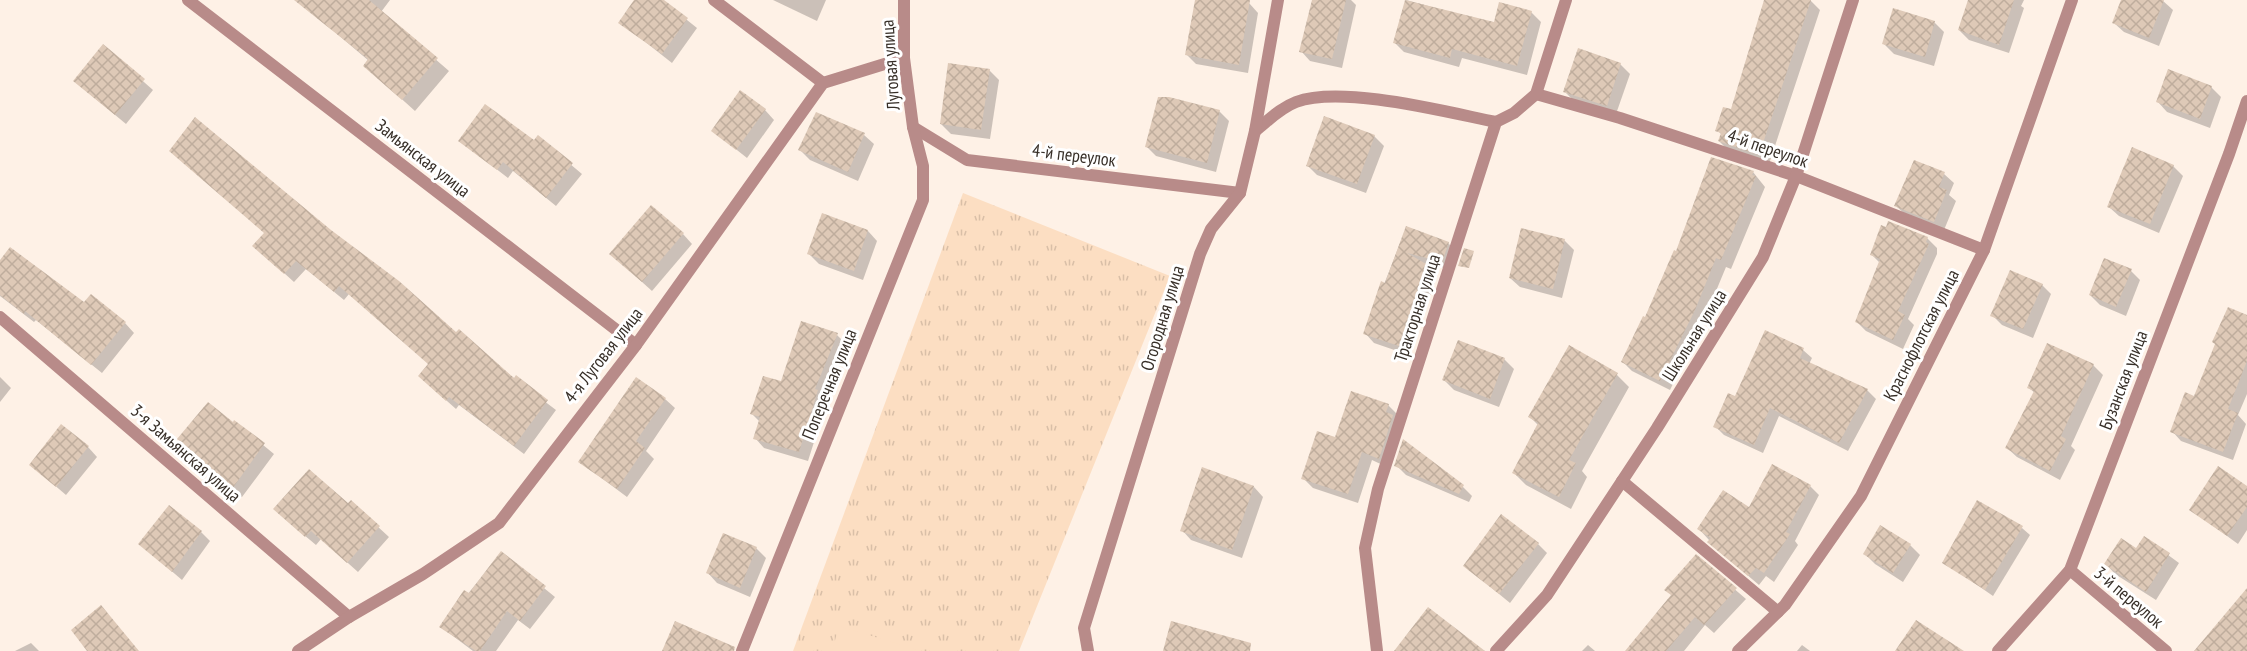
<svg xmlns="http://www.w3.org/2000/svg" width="2247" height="651" font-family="'PT Sans Narrow',sans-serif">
<defs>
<pattern id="grass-tufts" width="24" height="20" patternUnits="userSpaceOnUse" patternTransform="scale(1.5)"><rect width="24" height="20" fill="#fcdec2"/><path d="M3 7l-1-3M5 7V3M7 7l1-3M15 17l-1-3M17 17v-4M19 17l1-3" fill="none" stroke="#d9bfa7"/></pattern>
<pattern id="building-cross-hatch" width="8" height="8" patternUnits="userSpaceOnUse" patternTransform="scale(1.5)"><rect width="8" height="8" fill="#dec9b7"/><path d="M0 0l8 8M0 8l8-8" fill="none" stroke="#bfad9d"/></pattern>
</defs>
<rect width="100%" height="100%" fill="#fef1e6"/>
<polygon fill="url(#grass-tufts)" points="963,193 1170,276 1019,651 793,651"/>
<polygon fill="#fcdec2" points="839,626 921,651 832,651"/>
<g fill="#0003">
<polygon points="307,0 390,0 381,12 449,71 415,111 365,66 369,61 303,5"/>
<polygon points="636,0 662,0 697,28 672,63 620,22"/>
<polygon points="773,0 826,0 817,21"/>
<polygon points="1197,0 1249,3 1258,13 1248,73 1196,64 1187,55"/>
<polygon points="1313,0 1351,0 1356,5 1342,68 1310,61 1301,51"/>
<polygon points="1406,0 1495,24 1531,12 1541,22 1527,75 1462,58 1459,67 1404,52 1395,43"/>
<polygon points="1766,0 1810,0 1820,10 1769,164 1729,151 1719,141 1722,135 1717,130 1732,111"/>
<polygon points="1971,0 2024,0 2021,6 2024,8 2009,53 1969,40 1959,30"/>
<polygon points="2123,0 2162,0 2173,10 2159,46 2124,32 2114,23"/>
<polygon points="1934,22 1944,32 1934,66 1894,54 1884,44"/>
<polygon points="103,46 153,90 126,124 85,90"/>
<polygon points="1620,64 1630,74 1616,114 1574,101 1564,91"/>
<polygon points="989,70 999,80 990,139 951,134 941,124"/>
<polygon points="2211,87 2221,97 2210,128 2167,112 2158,102"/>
<polygon points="765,110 774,120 747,158 713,131"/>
<polygon points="1220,112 1229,121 1216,172 1156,156 1146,146"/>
<polygon points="816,114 864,135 874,144 858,181 810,160 800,150"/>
<polygon points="1374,136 1384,146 1366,193 1317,175 1308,166"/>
<polygon points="538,137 582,174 556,206 513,171 508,178 460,141 534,142"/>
<polygon points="2173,166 2183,176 2159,233 2119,216 2109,207"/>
<polygon points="1753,172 1765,187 1731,269 1726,267 1704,320 1670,390 1632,371 1622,361 1646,320 1677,253"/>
<polygon points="1944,174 1954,183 1949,195 1956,201 1944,230 1906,215 1896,206"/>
<polygon points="1406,228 1448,243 1458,253 1452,270 1425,263 1437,276 1409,355 1374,343 1365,333"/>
<polygon points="868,231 877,241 863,280 819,264 809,254"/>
<polygon points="265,234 456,334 556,410 524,454 459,405 456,409 429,385 430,364 349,294 344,300 306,269 294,282 264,255"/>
<polygon points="683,234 692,244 652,291 621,263"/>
<polygon points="1927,238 1937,248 1937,254 1908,319 1914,325 1903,349 1866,331 1857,322 1880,263 1871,254"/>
<polygon points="1564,240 1574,250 1562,298 1520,287 1510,278"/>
<polygon points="0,263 125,323 134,333 102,373 36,320 34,322 0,296"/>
<polygon points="2131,271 2140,280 2126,316 2100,305 2090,295"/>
<polygon points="2042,285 2051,294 2033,338 2002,325 1992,315"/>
<polygon points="2247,317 2247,394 2238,415 2246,424 2233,460 2181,441 2172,431"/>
<polygon points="837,335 846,344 825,399 827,401 808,461 764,448 755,438 760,422 752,414 782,382"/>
<polygon points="1803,350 1812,358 1809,364 1867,390 1876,399 1848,451 1779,416 1763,453 1724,435 1715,426"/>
<polygon points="1504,359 1514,369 1499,407 1454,390 1444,380"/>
<polygon points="2093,365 2103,375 2071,446 2075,450 2060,480 2017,457 2007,448 2035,393 2029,388"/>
<polygon points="1617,375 1629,387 1582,471 1587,477 1571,509 1526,485 1514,473 1538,425 1530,417"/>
<polygon points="0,377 11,388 0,402"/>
<polygon points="665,399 675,408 646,451 654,459 627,497 580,462"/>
<polygon points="1388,405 1398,415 1389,468 1372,460 1358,503 1313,488 1303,478 1336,439"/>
<polygon points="235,422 274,454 242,497 213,476 203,466 205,463 188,448"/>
<polygon points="88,447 97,457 66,495 31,465"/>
<polygon points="1396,465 1463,487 1472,496 1469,502 1406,475"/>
<polygon points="1810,486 1819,495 1795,541 1798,545 1774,582 1766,576 1759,585 1719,551 1699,529"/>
<polygon points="1254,487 1263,497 1242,558 1191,540 1182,530"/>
<polygon points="2247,487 2247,530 2238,544 2201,517"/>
<polygon points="351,502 389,537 358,572 321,539 316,545 285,519 349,506"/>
<polygon points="2022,528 2030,535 1993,596 1944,562"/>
<polygon points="201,532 210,541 182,580 140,544"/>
<polygon points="724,535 756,548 766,558 750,597 717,583 708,573"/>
<polygon points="2145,538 2179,563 2156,600 2115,574 2106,564 2137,550"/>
<polygon points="1538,544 1547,553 1510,603 1465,566"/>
<polygon points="1910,545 1920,555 1903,582 1875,564 1865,554"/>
<polygon points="501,553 555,597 530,629 518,620 496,651 473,651 441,627"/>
<polygon points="1696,556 1746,599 1714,633 1705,625 1684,651 1627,651 1672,595"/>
<polygon points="31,643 39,651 15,651"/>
<polygon points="1588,645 1595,651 1582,651"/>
<polygon points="1802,645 1810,651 1797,651"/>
</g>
<g fill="url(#building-cross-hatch)">
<polygon points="294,0 369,0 438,58 402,100 363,66 368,59"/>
<polygon points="634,0 664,0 688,18 662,54 618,23"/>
<polygon points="1195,0 1250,0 1239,65 1185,55"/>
<polygon points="1312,0 1346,0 1332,59 1299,52"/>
<polygon points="1405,0 1494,22 1499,2 1532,11 1517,66 1452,49 1450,58 1393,43"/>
<polygon points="1764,0 1811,0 1759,155 1718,141 1721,133 1715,131 1723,107 1731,109"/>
<polygon points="1968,0 2014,0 1999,45 1958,30"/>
<polygon points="2121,0 2164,0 2149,38 2112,23"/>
<polygon points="1893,8 1935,21 1925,57 1882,44"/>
<polygon points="103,44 145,79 115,115 73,81"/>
<polygon points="1578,48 1621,63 1607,106 1563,92"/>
<polygon points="948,63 990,69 981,130 940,124"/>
<polygon points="2168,69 2212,86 2200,119 2156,102"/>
<polygon points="740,90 766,109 736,150 711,131"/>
<polygon points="1158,97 1169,97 1220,110 1207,163 1145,147"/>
<polygon points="485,104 534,140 538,135 573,163 546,198 503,162 497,170 458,141"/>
<polygon points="816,112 865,133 848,172 798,150"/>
<polygon points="1324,116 1375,135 1357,184 1306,166"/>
<polygon points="195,117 331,230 399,281 456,332 459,329 514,378 516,375 548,400 514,446 449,397 446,401 418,376 428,364 339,286 334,292 296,261 284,274 252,246 264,233 169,151"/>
<polygon points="2132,147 2174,165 2150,224 2107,207"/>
<polygon points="1711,157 1754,171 1752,175 1756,176 1721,260 1716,258 1695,310 1660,381 1621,362 1643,316 1645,317 1674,250 1676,251"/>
<polygon points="1914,160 1945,172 1939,187 1947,190 1934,222 1894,206"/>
<polygon points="651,205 684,233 642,282 609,254"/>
<polygon points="822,213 868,230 854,271 807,254"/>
<polygon points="1888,221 1928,237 1926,242 1929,244 1898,311 1905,315 1893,340 1855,322 1880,259 1870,255 1881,225 1886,227"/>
<polygon points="1406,226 1449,242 1442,262 1407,253 1428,265 1399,346 1363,334 1381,281 1385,283"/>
<polygon points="1521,228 1565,239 1553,289 1509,278"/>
<polygon points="10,247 84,302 91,294 126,322 91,365 25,311 24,314 0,295 0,260"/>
<polygon points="1464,248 1474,251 1469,268 1458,266"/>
<polygon points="2104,258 2132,269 2116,307 2089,295"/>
<polygon points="2010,270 2043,284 2023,329 1990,316"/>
<polygon points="2228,307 2247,315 2247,361 2228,409 2238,413 2223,452 2170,432 2185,392 2194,396 2215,344 2212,342"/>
<polygon points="801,321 838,333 815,389 818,390 799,452 753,439 760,417 750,414 763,376 781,381"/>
<polygon points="1765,330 1804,348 1800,358 1868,389 1839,443 1770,408 1754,445 1713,427 1728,393 1735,396"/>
<polygon points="1458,340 1505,358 1490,399 1442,380"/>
<polygon points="2047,343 2094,364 2061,436 2066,439 2050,471 2005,448 2034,391 2027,388"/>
<polygon points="1569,345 1618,373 1569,460 1576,463 1559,497 1512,473 1538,423 1528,417"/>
<polygon points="636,377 666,398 636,441 645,448 617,489 578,462"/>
<polygon points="1351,391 1389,404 1386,412 1393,415 1379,459 1362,452 1348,494 1301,479 1317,431 1335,437"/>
<polygon points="208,402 233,422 234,420 265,443 232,489 201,466 204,462 177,439"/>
<polygon points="61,424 89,446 56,487 29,465"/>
<polygon points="1403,439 1464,485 1459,494 1394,466"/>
<polygon points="1772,464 1811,485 1786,532 1790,534 1764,573 1756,568 1748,576 1707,542 1711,538 1697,529 1723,490 1749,507"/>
<polygon points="2218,466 2247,486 2247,507 2227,536 2189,510"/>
<polygon points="1202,467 1254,486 1232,550 1180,531"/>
<polygon points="309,469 348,503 351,500 380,526 347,563 311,531 305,537 273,509"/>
<polygon points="1977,500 2023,526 1985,590 1942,563"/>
<polygon points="169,505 202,531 172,572 138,544"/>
<polygon points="1501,514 1539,543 1499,594 1463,566"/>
<polygon points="1880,525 1911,544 1893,573 1863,554"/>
<polygon points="723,533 757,547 740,588 706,573"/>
<polygon points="2144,536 2170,553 2146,592 2104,564 2121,538 2136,548"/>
<polygon points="501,551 546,586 520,621 507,611 480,651 476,651 439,627 464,590 469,593"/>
<polygon points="1696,554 1737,588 1704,625 1695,617 1666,651 1625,651 1671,595 1664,590"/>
<polygon points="2247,588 2247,651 2194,651"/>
<polygon points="101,605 139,651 87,651 71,630"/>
<polygon points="1428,607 1485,651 1394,651"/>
<polygon points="1916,620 1964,651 1895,651"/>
<polygon points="675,621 735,647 734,651 662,651"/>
<polygon points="1171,621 1251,643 1250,651 1163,651"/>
</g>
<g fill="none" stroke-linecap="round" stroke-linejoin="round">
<g stroke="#b88b89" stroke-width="12">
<polyline points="188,0 636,345"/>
<polyline points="714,0 823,83"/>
<polyline points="1536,94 1620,118 1796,176 1984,250"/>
<polyline points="913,127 967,160 1240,193"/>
<path d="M1255,131C1268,121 1280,108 1296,102C1342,85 1446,112 1496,122"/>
<polyline points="0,317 349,617"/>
<polyline points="1622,481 1778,612"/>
<polyline points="2070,570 2166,651"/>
<polyline points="298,651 349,617 423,574 499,523 636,345 823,83 904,58"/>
<polyline points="742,651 923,200 923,166 913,127 904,58 904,0"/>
<polyline points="1088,651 1084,628 1200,254 1211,229 1240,193 1255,131 1278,0"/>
<polyline points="1377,651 1365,548 1378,489 1496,122 1514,113 1536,94 1566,0"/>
<polyline points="1496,651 1547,595 1657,428 1763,257 1796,176 1853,0"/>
<polyline points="1738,651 1785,605 1861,496 1984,250 2072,0"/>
<polyline points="1998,651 2070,570 2229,154 2247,101"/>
</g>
</g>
<g text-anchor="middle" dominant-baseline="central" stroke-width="6" stroke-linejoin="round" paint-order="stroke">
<g font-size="18" fill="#372f28" stroke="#fff">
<text transform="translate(890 65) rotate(-94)">Луговая улица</text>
<text transform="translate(1768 148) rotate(19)">4-й переулок</text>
<text transform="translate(1074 155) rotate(7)">4-й переулок</text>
<text transform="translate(423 158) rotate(38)">Замьянская улица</text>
<text transform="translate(1417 308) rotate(-72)">Тракторная улица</text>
<text transform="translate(1162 318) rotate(-73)">Огородная улица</text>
<text transform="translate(1694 335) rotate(-58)">Школьная улица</text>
<text transform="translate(1921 335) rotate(-63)">Краснофлотская улица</text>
<text transform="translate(603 355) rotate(-52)">4-я Луговая улица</text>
<text transform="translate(2123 380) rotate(-69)">Бузанская улица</text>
<text transform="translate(829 384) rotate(-68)">Поперечная улица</text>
<text transform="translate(186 453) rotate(41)">3-я Замьянская улица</text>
<text transform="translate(2129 597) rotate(40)">3-й переулок</text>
</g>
</g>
</svg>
